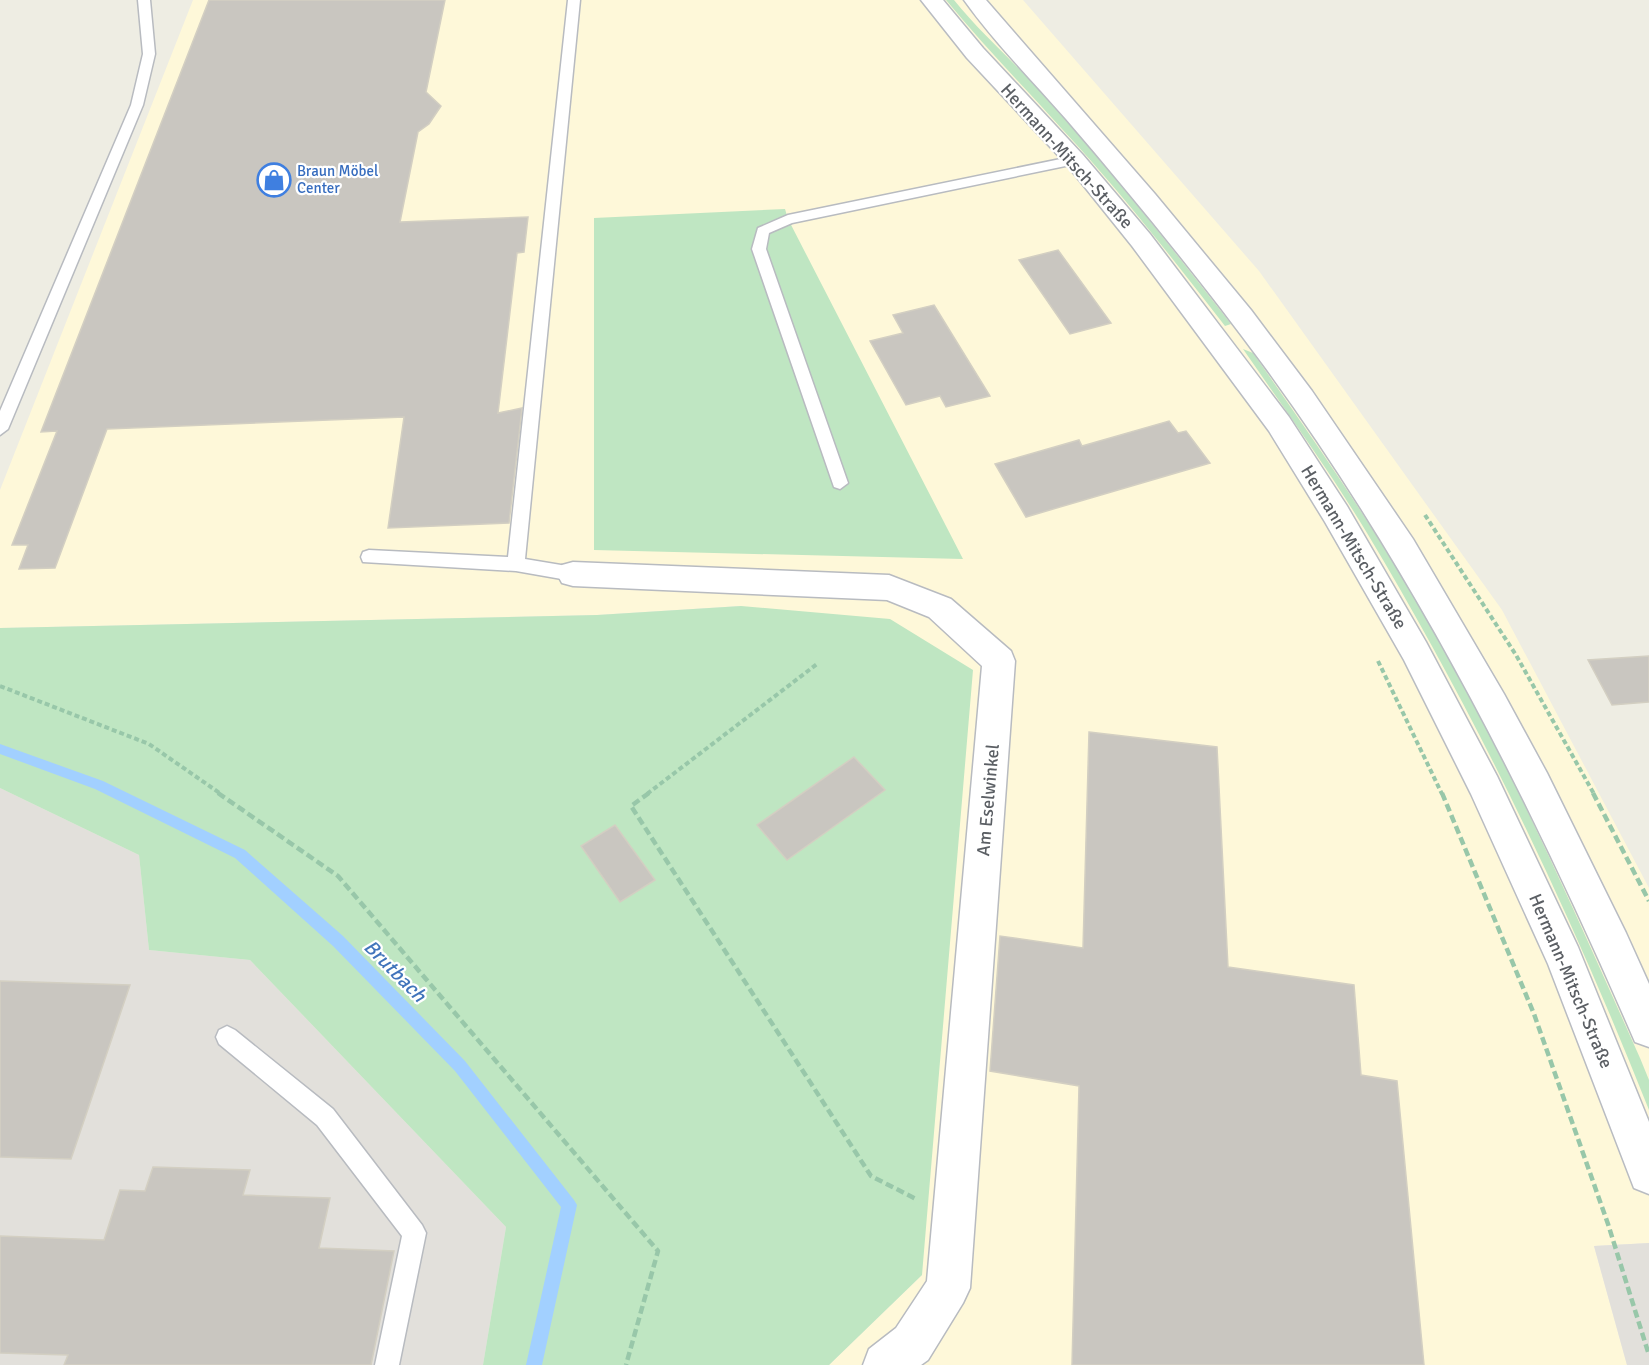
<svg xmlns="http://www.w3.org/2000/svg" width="1649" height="1365" font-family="Signika,sans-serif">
<rect width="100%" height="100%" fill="#eeede3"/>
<polygon fill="#fef8d9" points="193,0 1023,0 1259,271 1502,610 1649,888 1649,1243 1594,1246 1627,1365 829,1365 922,1275 741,606 597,615 0,628 0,490"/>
<g fill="#e2e0db">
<polygon points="0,788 139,855 149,950 250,960 506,1227 483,1365 0,1365"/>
<polygon points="1649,1243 1649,1365 1627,1365 1594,1246"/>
</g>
<g fill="#bfe6c2">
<path d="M946,0H954C983,36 1018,65 1048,100C1112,172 1172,248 1231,324L1225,326C1173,259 1120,191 1062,129C1023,86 983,45 946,0Z"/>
<polygon points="785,209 788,219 963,559 594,550 594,218"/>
<path d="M1243,349L1253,353C1313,438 1372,524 1424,614C1507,756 1573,908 1640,1058L1649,1080V1110C1570,911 1477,716 1367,533C1329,470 1285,410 1243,349Z"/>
<polygon points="741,606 890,619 973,670 922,1275 829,1365 483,1365 506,1227 250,960 149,950 139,855 0,788 0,628 597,615"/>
</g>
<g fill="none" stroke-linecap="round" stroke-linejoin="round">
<polygon fill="#a2d0ff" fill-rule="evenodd" points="0,744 103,781 245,850 343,936 465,1061 574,1200 577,1205 542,1365 526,1365 561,1207 455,1071 333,946 235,858 95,789 0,754"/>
</g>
<g fill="#c9c6c0" stroke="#d3cfc2" stroke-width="1.5">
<polygon points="209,0 445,0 426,92 441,106 429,124 418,132 400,222 528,217 524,252 517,253 498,413 522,408 509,523 388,528 404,417 107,429 55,568 19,569 28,545 12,545 57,431 41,432"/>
<polygon points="1058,250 1111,323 1070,334 1019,260"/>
<polygon points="934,305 990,396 946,407 940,396 906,405 870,341 903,333 893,315"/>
<polygon points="1169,421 1178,433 1186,431 1210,463 1026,517 995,464 1079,440 1082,446"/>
<polygon points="1649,656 1649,702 1612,705 1588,660"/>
<polygon points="1089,732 1217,747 1228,967 1354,985 1361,1075 1397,1081 1424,1365 1072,1365 1079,1086 990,1071 1000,936 1083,948"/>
<polygon points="854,757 885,790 787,860 757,825"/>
<polygon points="615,825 655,880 620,902 581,846"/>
<polygon points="0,981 130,985 71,1159 0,1157"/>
<polygon points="153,1167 250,1170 243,1195 330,1198 319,1248 394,1251 371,1365 64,1365 68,1355 0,1353 0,1236 104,1240 120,1190 145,1191"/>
</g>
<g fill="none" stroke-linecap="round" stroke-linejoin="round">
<g stroke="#b8bbc0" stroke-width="3">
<g id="service">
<polygon points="138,0 150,0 155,54 143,105 8,429 0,435 0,411 131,105 143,54"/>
<polygon points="568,0 580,0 525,559 573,567 579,569 581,574 579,579 573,581 516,571 363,562 361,557 363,552 369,550 508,557"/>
<polygon points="1075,156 1082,160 1080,163 792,223 769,233 766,249 848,483 840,489 834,487 752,249 758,228 788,215"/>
<polygon points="227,1026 235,1030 333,1109 422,1225 426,1233 399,1365 375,1365 402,1236 317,1125 219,1044 216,1037 219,1030"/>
</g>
</g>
<g stroke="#b8bbc0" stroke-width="3">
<polygon id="minor" points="573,562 889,575 951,599 1011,651 1015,661 970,1288 963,1303 928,1360 921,1365 863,1365 869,1349 896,1328 927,1281 982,666 929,617 887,600 573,586 562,583 557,574 562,565"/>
</g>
<g stroke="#b9bcc2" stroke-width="3">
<g id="secondary">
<polygon points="921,0 943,0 983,48 1083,155 1150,234 1289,417 1347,506 1426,642 1497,776 1578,947 1649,1122 1649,1194 1634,1188 1548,964 1471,794 1404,660 1325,522 1269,431 1132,246 1067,165 967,58"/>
<path d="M964,0H986L1155,194L1251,310L1312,391L1413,539L1504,694L1547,773L1626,933L1649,984V1047L1635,1042C1532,804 1416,573 1262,363C1200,279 1134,198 1066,119C1032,80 994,42 964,0Z"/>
</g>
</g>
<g stroke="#98c7a9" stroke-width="4" stroke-dasharray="5 3" stroke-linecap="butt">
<polyline points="1425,515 1516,655 1594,794"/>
<polyline points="1378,661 1442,794"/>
<polyline points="0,686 149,744 221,794"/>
<polyline points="647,794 817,664"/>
</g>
<g stroke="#98c7a9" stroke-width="4.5" stroke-dasharray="8 4" stroke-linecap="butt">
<polyline points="218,793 338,876 658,1251 626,1365"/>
<polyline points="649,793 631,806 871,1176 916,1199"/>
<polyline points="1442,793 1534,1014 1608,1224 1649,1355"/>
<polyline points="1593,793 1649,901"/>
</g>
<use href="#service" fill="#fff" fill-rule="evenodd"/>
<use href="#minor" fill="#fff" fill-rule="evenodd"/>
<use href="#secondary" fill="#fff" fill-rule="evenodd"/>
</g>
<defs>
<g id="shop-ring" transform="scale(1.725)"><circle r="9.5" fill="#fff" stroke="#3f7fe0" stroke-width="1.5"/><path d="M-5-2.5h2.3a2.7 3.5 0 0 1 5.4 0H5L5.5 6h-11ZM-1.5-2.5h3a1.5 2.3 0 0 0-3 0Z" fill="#3f7fe0"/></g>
</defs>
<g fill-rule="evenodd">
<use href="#shop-ring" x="274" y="180"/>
</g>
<g text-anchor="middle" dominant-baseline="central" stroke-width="4.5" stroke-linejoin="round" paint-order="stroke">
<g font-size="15" fill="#366cbe" stroke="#fff" text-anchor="start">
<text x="297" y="171">Braun Möbel<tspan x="297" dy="17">Center</tspan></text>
</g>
<g font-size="18" fill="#5b5f64" stroke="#fff">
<text transform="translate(1067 156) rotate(48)">Hermann-Mitsch-Straße</text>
<text transform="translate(1354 547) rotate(59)">Hermann-Mitsch-Straße</text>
<text transform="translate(988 800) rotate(-85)">Am Eselwinkel</text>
<text transform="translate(1571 981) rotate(67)">Hermann-Mitsch-Straße</text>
</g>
<g font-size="20" font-style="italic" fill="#4174bb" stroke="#fff">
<text transform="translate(395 971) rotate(45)">Brutbach</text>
</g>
</g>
</svg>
